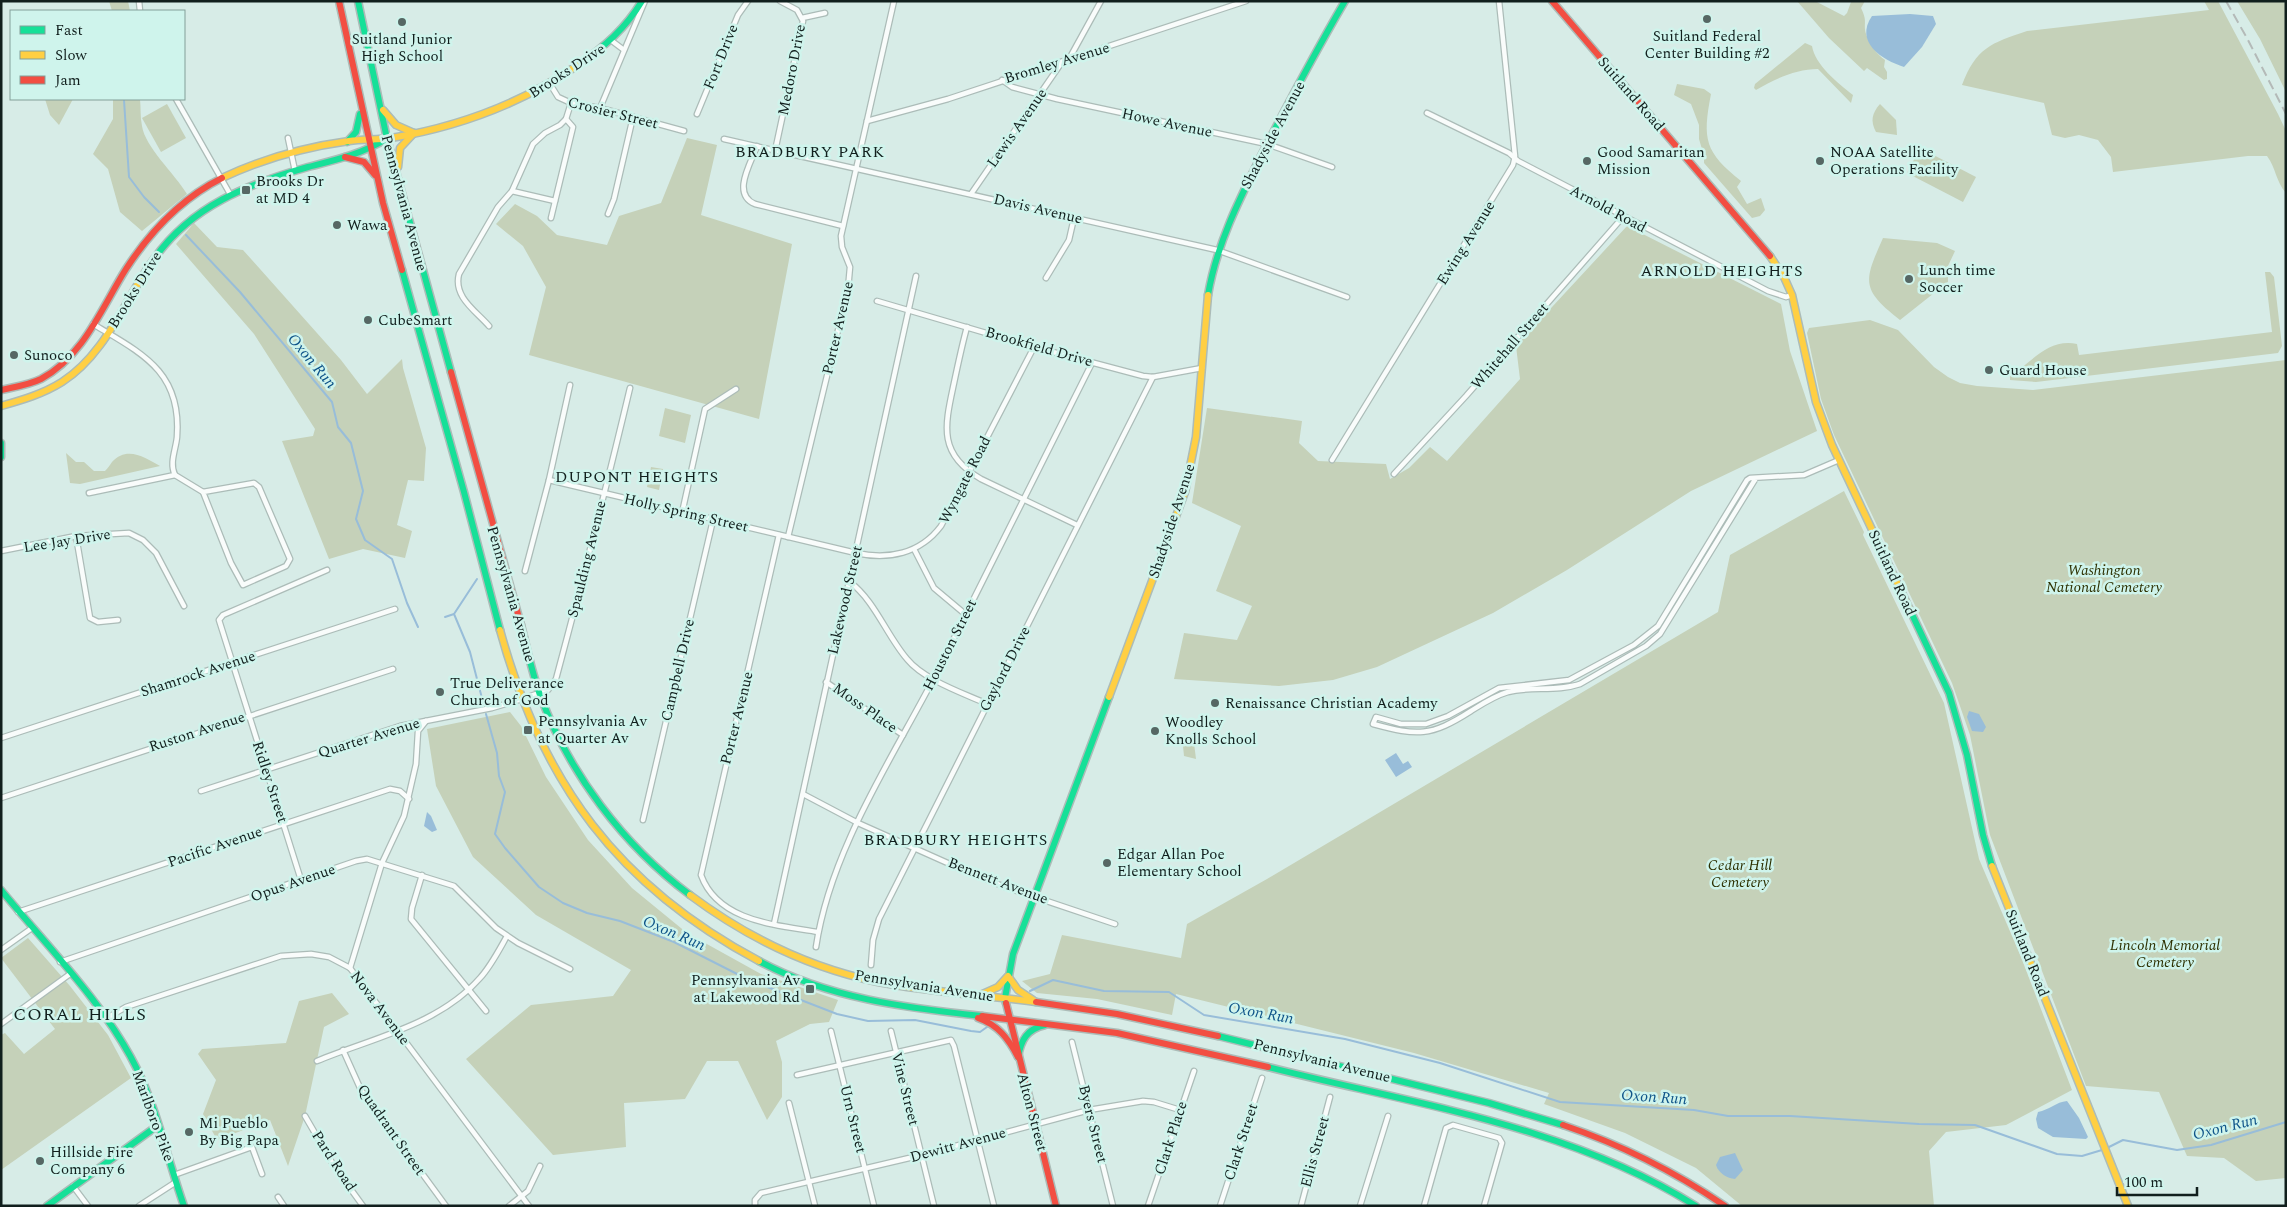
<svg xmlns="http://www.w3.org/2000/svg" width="2287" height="1207" font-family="Spectral,serif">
<rect width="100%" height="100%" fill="#d7ece7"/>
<g fill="#c5d1b9">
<polygon points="109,1 128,1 130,11 112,11"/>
<path d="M1797,1H1815L1844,16L1847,13L1851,2L1865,1L1861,8C1868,22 1863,23 1866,34C1869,43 1877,55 1885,60L1884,67L1887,72V79L1884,80L1867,68L1864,71L1829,38Z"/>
<path d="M2204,1H2218L2278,114L2286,131V193C2276,182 2276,168 2267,156H2248L2113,172L2111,157L2098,140L2079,135L2065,138L2052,135L2044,103L1962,85C1976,48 1991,43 2027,31L2209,10Z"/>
<polygon points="2237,1 2284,1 2286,6 2286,92 2260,39"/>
<path d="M1805,43L1812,46C1815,65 1838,83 1853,95L1851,103L1818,69C1796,69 1775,79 1756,90L1754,88L1755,84Z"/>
<path d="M1677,84L1704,89L1711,94C1702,140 1705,152 1741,181L1737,187L1747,204L1761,198L1765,210L1760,216L1752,218L1704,163V156L1699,139V125L1691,104L1674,95Z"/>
<polygon points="45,99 73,99 59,125 50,115"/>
<path d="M113,99H140C141,108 140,117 142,126C145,147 175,174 187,194L142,231L120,212L108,169L93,154L113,119Z"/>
<polygon points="167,104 186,138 161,152 142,118"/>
<path d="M1880,104L1896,120L1897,135L1876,132C1870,121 1872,113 1880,104Z"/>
<polygon points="687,138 717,145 701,215 792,244 759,419 529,355 546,287 523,246 496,224 515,204 537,216 557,235 607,245 619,216 661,203"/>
<polygon points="1920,148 1976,177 1963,202 1907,173"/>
<polygon points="194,223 217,247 243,250 341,360 367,394 402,359 403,368 426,448 424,481 408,480 397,525 412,531 405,558 363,549 329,559 282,441 313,436 315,429 254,334 176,244"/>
<polygon points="1627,226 1781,304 1790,351 1817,431 1691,491 1567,570 1493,613 1377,667 1333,680 1279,686 1174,679 1184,633 1237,640 1252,606 1216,591 1241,526 1192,503 1207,408 1302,421 1299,443 1318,461 1386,464 1390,479 1409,468 1430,447 1447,461 1520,379 1516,346"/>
<path d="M1883,238L1937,243L1955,251L1948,266V282L1900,320C1860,289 1864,281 1883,238Z"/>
<path d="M2265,272H2270L2274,277L2282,346L2278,353L2036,382L2010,380V376C2031,363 2048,338 2077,344L2079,355L2272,332Z"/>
<polygon points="1870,320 1898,330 1934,367 1948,377 1960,383 1977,386 2033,390 2286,360 2286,1178 2256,1181 2224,1158 2187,1156 2159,1092 2086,1086 1990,835 1970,735 1952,683 1834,435 1821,399 1807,333 1809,328"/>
<polygon points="665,408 691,415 685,443 659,436"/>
<path d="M66,453L76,462H84L94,471H105C108,468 110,465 112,462C127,445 146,458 160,466L80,484L70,483Z"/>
<polygon points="651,467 663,469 659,490 647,487"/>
<polygon points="1844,491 1864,532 1863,535 1944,703 1979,859 2021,957 2072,1090 2006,1125 1946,1132 1929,1151 1934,1206 1742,1206 1696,1168 1625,1133 1544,1104 1549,1093 1414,1053 1176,994 1172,1015 1097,999 1037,993 1022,981 1050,974 1062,935 1181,958 1187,924 1267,879 1718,612 1730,555"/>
<polygon points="510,712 521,726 546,777 588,840 632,888 687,933 761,974 838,1000 829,1022 810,1024 776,1041 782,1062 782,1097 767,1120 738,1061 707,1061 685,1099 624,1103 626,1147 553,1155 466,1059 531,1005 613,996 631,970 536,915 473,857 436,786 427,729"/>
<polygon points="1193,735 1196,759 1184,756 1182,736"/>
<polygon points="28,938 70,986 108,1035 131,1078 1,1170 1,1035 5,1033 24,1054 55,1029 1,958"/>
<polygon points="332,993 349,1014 324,1027 305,1116 288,1166 270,1120 217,1140 203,1114 216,1080 198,1054 202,1049 286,1043 299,1001"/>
</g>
<g fill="#98bdd9">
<path d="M1910,14L1933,16L1936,24L1922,47L1904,67C1882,60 1854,42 1872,16Z"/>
<polygon points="1969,711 1979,714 1986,727 1983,732 1972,731 1967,717"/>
<polygon points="1396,753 1403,764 1408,761 1412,767 1396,777 1385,760"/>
<polygon points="427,812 431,816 437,830 432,832 424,826"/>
<path d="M2067,1101L2079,1118L2088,1137L2086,1139L2053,1137L2038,1128L2036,1119L2038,1112C2049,1110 2056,1102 2067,1101Z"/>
<path d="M1735,1153L1743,1170L1735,1179C1727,1178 1719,1174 1716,1165L1720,1157Z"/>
</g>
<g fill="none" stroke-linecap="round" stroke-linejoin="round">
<g stroke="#98bdd9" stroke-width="2">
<polyline points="124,100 129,177 144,197 159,212"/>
<polyline points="186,235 240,292 332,402 338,427 351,443 363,491 356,519 365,540 392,559 407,603 418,627"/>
<polyline points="477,579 454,614 470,652 484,706"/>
<polyline points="445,617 454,614"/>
<polyline points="486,714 497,753 499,776 505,792 495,834 505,848 539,887 563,903 587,913 620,921 674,942 747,979 837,1014 868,1021 915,1020 971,1031 980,1032 987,1027"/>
<polyline points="1030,991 1053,980 1104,991 1169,992 1204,1015 1345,1039 1440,1063 1560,1102 1694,1110 1728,1116 1790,1116 1919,1124 1975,1125 2057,1154 2082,1156 2102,1150"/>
<polyline points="2107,1148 2123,1140 2177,1150 2211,1145 2286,1122"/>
</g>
<g stroke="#acbcb8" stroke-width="7">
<g id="street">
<polyline points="139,1 140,11"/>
<polyline points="802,18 825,13"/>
<polyline points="612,41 624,50"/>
<polyline points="1068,61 1101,1"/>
<polyline points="1002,80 1012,87 1057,99 1267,144 1332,167"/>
<polyline points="550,84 558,97 571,103 600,108 684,131"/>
<polyline points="176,99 230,194"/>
<polyline points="600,108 645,1"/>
<polyline points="1427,113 1509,153 1518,161 1768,291 1786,297 1792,295"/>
<polyline points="697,114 738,15 748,1"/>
<polyline points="867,121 948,99 1246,1"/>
<polyline points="288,138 295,171"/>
<polyline points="724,139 1217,250 1347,297"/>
<path d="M757,146C751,163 731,194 755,204L843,226"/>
<polyline points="775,151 803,21 797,10 780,1"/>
<polyline points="512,191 555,201"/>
<polyline points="971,194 1062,62"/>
<polyline points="608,214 614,199 633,117"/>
<polyline points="551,218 573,127 566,119 571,103"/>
<polyline points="1046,278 1069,240 1074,218"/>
<polyline points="877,301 1034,347 1143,376 1153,377 1202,368"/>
<path d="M93,324C141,353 182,371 177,437C176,449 169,463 175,475"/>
<path d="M489,326C476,311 453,297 459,274L498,207L512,191L533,144L545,133L560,125L566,119"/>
<path d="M967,327C962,345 958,364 954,383C945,425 937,454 981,479L1077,525"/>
<polyline points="1332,460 1513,165 1515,156 1499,1"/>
<polyline points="1394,474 1466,396 1623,217"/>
<path d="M1756,478L1660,634L1646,646L1580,684C1557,692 1531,686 1508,692C1494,696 1482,704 1471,711C1430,737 1418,736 1373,724L1376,717L1401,724H1426L1448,716L1499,688L1569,680L1634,645L1658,626L1747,480L1750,478L1804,475L1839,460"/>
<path d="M549,480L856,553C888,560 920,554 941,526L1034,347"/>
<polygon points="254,483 259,487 290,559 286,566 243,585 231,563 203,492"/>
<polyline points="89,493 175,475 203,492"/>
<polyline points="682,513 705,409 736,389"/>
<path d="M779,535L701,875C718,922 777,925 818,932"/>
<polyline points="76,536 90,618 98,622 118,620"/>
<polyline points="788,537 848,289 850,267 842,247 841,236 894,1"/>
<polyline points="914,549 934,588 965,614"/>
<polyline points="1,551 76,536 129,533 143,540 156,553 184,606"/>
<polyline points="525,571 549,480 570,385"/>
<path d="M850,582C875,601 887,636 907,659C924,680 963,693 987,704"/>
<polyline points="826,682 903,735"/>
<polyline points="1,738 395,609"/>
<path d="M201,791L400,726L492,708L522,699L548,690L556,679C582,582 607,485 630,388"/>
<polyline points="803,794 858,823 961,869 1005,887 1115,924"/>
<polyline points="1,798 393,669"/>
<polyline points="643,820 713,520"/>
<polyline points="422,875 412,908 411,919 486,1011"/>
<polyline points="301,880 219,620 223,615 327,570"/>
<polyline points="18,912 390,789 400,791 409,799"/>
<polyline points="774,924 916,276"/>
<path d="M816,947C830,852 890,762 934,678C987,573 1039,467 1092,363"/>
<polyline points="1,950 32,928"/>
<polyline points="60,962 356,861 367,859 454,886 496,928 518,943 570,969"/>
<polyline points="871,965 873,940 879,919 1153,377"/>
<polyline points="350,968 382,863 404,816 416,764 418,731 426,721"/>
<polyline points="107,1018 126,1007 281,956 311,954 329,957 350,968 529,1206"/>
<polyline points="1,1024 70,974"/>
<polyline points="831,1031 874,1206"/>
<polyline points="891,1031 934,1206"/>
<polyline points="1072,1042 1113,1206"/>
<polyline points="343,1050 361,1090 446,1206"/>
<path d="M317,1061C372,1038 439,1025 480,978C491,966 499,950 507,936"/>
<polyline points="797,1075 951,1040 954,1046 994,1206"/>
<polyline points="789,1103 815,1206"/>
<polyline points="305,1116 334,1166 363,1206"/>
<polyline points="174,1175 252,1147 262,1174"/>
<polyline points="73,1186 88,1206"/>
<polyline points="278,1197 284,1206"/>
<polyline points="139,1206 176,1182"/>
<polyline points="509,1206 528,1191 540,1166"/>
<polyline points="755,1206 755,1200 761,1193 922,1155 1089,1110 1143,1101 1154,1102 1180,1110"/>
<polyline points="1148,1206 1194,1071"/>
<polyline points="1220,1206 1262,1078"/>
<polyline points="1301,1206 1330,1097"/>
<polyline points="1360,1206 1388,1116"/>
<polyline points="1424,1206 1446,1128 1453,1125 1499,1138 1502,1143 1484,1206"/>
</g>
</g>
<g stroke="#acbcb8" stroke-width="9">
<g id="fast">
<polyline points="358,1 387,139 451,372"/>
<path d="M578,65C604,47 626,28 642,1"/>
<polyline points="347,142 356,132 360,114"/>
<path d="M154,259C191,206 248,184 308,167C335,160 362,154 386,139"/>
<polyline points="402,270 464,492 500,630"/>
<path d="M1208,295C1217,242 1241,196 1265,148C1291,98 1317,49 1345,1"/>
<polyline points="1,443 1,457"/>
<polyline points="1910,610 1949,693 1967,755 1983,835 1992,866"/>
<path d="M521,625C527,648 532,673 540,695C569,773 623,845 690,895"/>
<path d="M1,890C47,946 105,1004 137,1069C158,1112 168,1161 184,1206"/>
<path d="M759,961C827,998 906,1008 982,1016"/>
<polyline points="1006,1003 1005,998 1013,954 1109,697"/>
<polyline points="1218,1036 1489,1103 1563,1125"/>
<path d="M1018,1057C1021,1040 1027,1029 1045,1025"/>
<path d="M1268,1067C1413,1104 1567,1125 1696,1206"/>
<polyline points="47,1206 157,1126"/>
</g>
</g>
<g stroke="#acbcb8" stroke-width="9">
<g id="slow">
<polyline points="383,110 396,125 414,133"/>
<polyline points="398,167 400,148 414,133"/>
<path d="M222,178C262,159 305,147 349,141C363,139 377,140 391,138C458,127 522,103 578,65"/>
<polyline points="1770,256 1784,277 1792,295 1816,402 1832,445 1910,610"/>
<path d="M1,406C22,400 43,394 62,382C106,354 125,299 154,259"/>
<path d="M500,630C542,783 618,886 759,961"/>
<polyline points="1109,697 1185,492 1196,437 1208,295"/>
<polyline points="1992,866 2128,1206"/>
<path d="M690,895C745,936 810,968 878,982C929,992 983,995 1036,1002"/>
<polyline points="980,995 998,987 1008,976 1018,990 1033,1000"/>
</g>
</g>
<g stroke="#acbcb8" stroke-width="9">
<g id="jam">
<polyline points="339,1 383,203 402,270"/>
<polyline points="1552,1 1770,256"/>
<polyline points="345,157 364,162 375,175"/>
<polyline points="451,372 521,625"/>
<path d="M1,390C14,387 29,385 41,379C84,356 102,307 126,269C150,232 182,198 222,178"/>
<polyline points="1036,1002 1117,1014 1218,1036"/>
<polyline points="1006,1003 1056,1206"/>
<polyline points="982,1016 1117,1033 1268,1067"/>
<path d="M978,1018C998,1025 1008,1038 1018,1057"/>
<path d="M1563,1125C1622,1145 1674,1171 1725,1206"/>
</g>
</g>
<use href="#street" stroke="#f9fcfb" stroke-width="4.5"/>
<use href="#fast" stroke="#16e098" stroke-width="6"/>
<use href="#slow" stroke="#ffcf43" stroke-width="6"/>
<use href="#jam" stroke="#f24e42" stroke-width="6"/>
<polyline stroke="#b4bab8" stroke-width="2" stroke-dasharray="10 5" stroke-linecap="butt" points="2226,1 2248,40 2286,114"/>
</g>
<g fill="#566764" stroke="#cff4ec" stroke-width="2">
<circle cx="1707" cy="19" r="5"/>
<circle cx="402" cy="22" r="5"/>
<circle cx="1587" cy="161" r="5"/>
<circle cx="1820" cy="161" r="5"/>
<rect x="241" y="185" width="10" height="10" rx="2.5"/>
<circle cx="337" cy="225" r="5"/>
<circle cx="1909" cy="279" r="5"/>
<circle cx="368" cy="320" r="5"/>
<circle cx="14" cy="355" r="5"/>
<circle cx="1989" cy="370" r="5"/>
<circle cx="440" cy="692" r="5"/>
<circle cx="1215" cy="703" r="5"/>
<rect x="523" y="725" width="10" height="10" rx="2.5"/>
<circle cx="1155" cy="731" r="5"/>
<circle cx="1107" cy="863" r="5"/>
<rect x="805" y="984" width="10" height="10" rx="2.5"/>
<circle cx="189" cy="1132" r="5"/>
<circle cx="40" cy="1161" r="5"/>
</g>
<g text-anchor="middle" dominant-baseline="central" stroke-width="5" stroke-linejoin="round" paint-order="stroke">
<g font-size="15" fill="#111f1d" stroke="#cff4ec" text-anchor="start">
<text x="1707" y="36" text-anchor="middle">Suitland Federal<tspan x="1707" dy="17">Center Building #2</tspan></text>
<text x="402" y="39" text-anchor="middle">Suitland Junior<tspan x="402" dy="17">High School</tspan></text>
<text x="1597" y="152">Good Samaritan<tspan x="1597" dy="17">Mission</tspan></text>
<text x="1830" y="152">NOAA Satellite<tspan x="1830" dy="17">Operations Facility</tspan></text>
<text x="256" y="181">Brooks Dr<tspan x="256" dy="17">at MD 4</tspan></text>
<text x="347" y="225">Wawa</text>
<text x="1919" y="270">Lunch time<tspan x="1919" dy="17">Soccer</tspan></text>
<text x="378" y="320">CubeSmart</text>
<text x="24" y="355">Sunoco</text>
<text x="1999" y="370">Guard House</text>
<text x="450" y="683">True Deliverance<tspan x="450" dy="17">Church of God</tspan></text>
<text x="1225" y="703">Renaissance Christian Academy</text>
<text x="538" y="721">Pennsylvania Av<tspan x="538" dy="17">at Quarter Av</tspan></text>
<text x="1165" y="722">Woodley<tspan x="1165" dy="17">Knolls School</tspan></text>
<text x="1117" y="854">Edgar Allan Poe<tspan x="1117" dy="17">Elementary School</tspan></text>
<text x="800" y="980" text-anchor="end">Pennsylvania Av<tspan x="800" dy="17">at Lakewood Rd</tspan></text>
<text x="199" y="1123">Mi Pueblo<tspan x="199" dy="17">By Big Papa</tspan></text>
<text x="50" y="1152">Hillside Fire<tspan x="50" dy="17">Company 6</tspan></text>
</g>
<g font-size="15" fill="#111f1d" stroke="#cff4ec">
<text transform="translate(721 57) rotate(-68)">Fort Drive</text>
<text transform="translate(1057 63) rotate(-17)">Bromley Avenue</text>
<text transform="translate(792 70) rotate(-79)">Medoro Drive</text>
<text transform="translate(567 71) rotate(-33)">Brooks Drive</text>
<text transform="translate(1631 94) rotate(49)">Suitland Road</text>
<text transform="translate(613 113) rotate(14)">Crosier Street</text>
<text transform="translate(1167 123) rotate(12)">Howe Avenue</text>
<text transform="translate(1017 128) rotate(-55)">Lewis Avenue</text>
<text transform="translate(1273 135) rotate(-62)">Shadyside Avenue</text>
<text transform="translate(404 203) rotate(75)">Pennsylvania Avenue</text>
<text transform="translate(1038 209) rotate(13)">Davis Avenue</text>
<text transform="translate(1608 209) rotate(28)">Arnold Road</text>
<text transform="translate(1466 243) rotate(-58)">Ewing Avenue</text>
<text transform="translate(135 290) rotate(-58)">Brooks Drive</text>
<text transform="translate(838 328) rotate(-77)">Porter Avenue</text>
<text transform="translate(1510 346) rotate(-49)">Whitehall Street</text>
<text transform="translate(1039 347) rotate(16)">Brookfield Drive</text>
<text transform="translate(965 480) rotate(-63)">Wyngate Road</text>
<text transform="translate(686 513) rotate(13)">Holly Spring Street</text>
<text transform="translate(1172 521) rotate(-72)">Shadyside Avenue</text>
<text transform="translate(67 541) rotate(-9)">Lee Jay Drive</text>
<text transform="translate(587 559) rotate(-76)">Spaulding Avenue</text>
<text transform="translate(1892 573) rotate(65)">Suitland Road</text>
<text transform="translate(511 594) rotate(74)">Pennsylvania Avenue</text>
<text transform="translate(845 600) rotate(-77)">Lakewood Street</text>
<text transform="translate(950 645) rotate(-63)">Houston Street</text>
<text transform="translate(1005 669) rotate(-63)">Gaylord Drive</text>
<text transform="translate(678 670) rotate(-77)">Campbell Drive</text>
<text transform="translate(198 674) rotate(-18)">Shamrock Avenue</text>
<text transform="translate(865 708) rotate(35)">Moss Place</text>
<text transform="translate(737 718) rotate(-76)">Porter Avenue</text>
<text transform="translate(197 732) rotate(-18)">Ruston Avenue</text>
<text transform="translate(369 738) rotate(-17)">Quarter Avenue</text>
<text transform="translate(270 782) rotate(72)">Ridley Street</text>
<text transform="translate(215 847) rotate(-19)">Pacific Avenue</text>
<text transform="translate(998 881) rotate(21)">Bennett Avenue</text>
<text transform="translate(293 883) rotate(-19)">Opus Avenue</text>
<text transform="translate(2027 953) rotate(68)">Suitland Road</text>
<text transform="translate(924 986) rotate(9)">Pennsylvania Avenue</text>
<text transform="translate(380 1008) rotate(53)">Nova Avenue</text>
<text transform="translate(1322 1061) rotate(14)">Pennsylvania Avenue</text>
<text transform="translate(905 1089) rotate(76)">Vine Street</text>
<text transform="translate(1032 1112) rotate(75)">Alton Street</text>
<text transform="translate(153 1116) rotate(70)">Marlboro Pike</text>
<text transform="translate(853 1119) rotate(76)">Urn Street</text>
<text transform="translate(1093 1124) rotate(76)">Byers Street</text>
<text transform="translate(391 1130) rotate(55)">Quadrant Street</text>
<text transform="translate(1171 1138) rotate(-72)">Clark Place</text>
<text transform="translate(1241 1142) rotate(-72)">Clark Street</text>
<text transform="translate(958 1145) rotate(-15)">Dewitt Avenue</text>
<text transform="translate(1315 1152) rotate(-75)">Ellis Street</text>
<text transform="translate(334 1161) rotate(57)">Pard Road</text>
</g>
<g font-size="15" font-style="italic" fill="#2d3001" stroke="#cff4ec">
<text x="2104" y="570">Washington<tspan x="2104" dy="17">National Cemetery</tspan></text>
<text x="1740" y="865">Cedar Hill<tspan x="1740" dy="17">Cemetery</tspan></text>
<text x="2165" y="945">Lincoln Memorial<tspan x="2165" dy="17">Cemetery</tspan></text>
</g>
<g font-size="16" letter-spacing="1" fill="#111f1d" stroke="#cff4ec">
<text x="810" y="152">BRADBURY PARK</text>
<text x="1722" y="271">ARNOLD HEIGHTS</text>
<text x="637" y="477">DUPONT HEIGHTS</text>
<text x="956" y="840">BRADBURY HEIGHTS</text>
</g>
<g font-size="16" font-style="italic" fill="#0f5489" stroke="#cff4ec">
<text transform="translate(312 361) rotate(50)">Oxon Run</text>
<text transform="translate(674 933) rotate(23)">Oxon Run</text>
<text transform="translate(1261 1013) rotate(10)">Oxon Run</text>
<text transform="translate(1654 1097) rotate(4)">Oxon Run</text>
<text transform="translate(2225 1127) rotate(-14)">Oxon Run</text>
</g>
<g font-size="18" letter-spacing="1" fill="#111f1d" stroke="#cff4ec">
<text x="80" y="1014">CORAL HILLS</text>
</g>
</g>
<rect width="2287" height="1207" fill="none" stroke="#111f1d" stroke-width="5"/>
<rect x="10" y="10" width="175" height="90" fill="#cff4ec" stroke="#839f99"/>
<rect x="20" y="26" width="25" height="8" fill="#16e098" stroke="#839f99"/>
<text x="55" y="35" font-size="15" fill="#111f1d">Fast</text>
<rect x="20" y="51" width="25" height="8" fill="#ffcf43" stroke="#839f99"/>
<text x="55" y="60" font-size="15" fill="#111f1d">Slow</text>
<rect x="20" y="76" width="25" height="8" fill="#f24e42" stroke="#839f99"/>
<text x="55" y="85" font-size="15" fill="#111f1d">Jam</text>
<path d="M2117 1187v8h80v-8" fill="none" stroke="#111f1d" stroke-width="2.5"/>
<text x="2124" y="1187" font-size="15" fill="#111f1d" stroke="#cff4ec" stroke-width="4" paint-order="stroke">100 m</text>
</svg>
